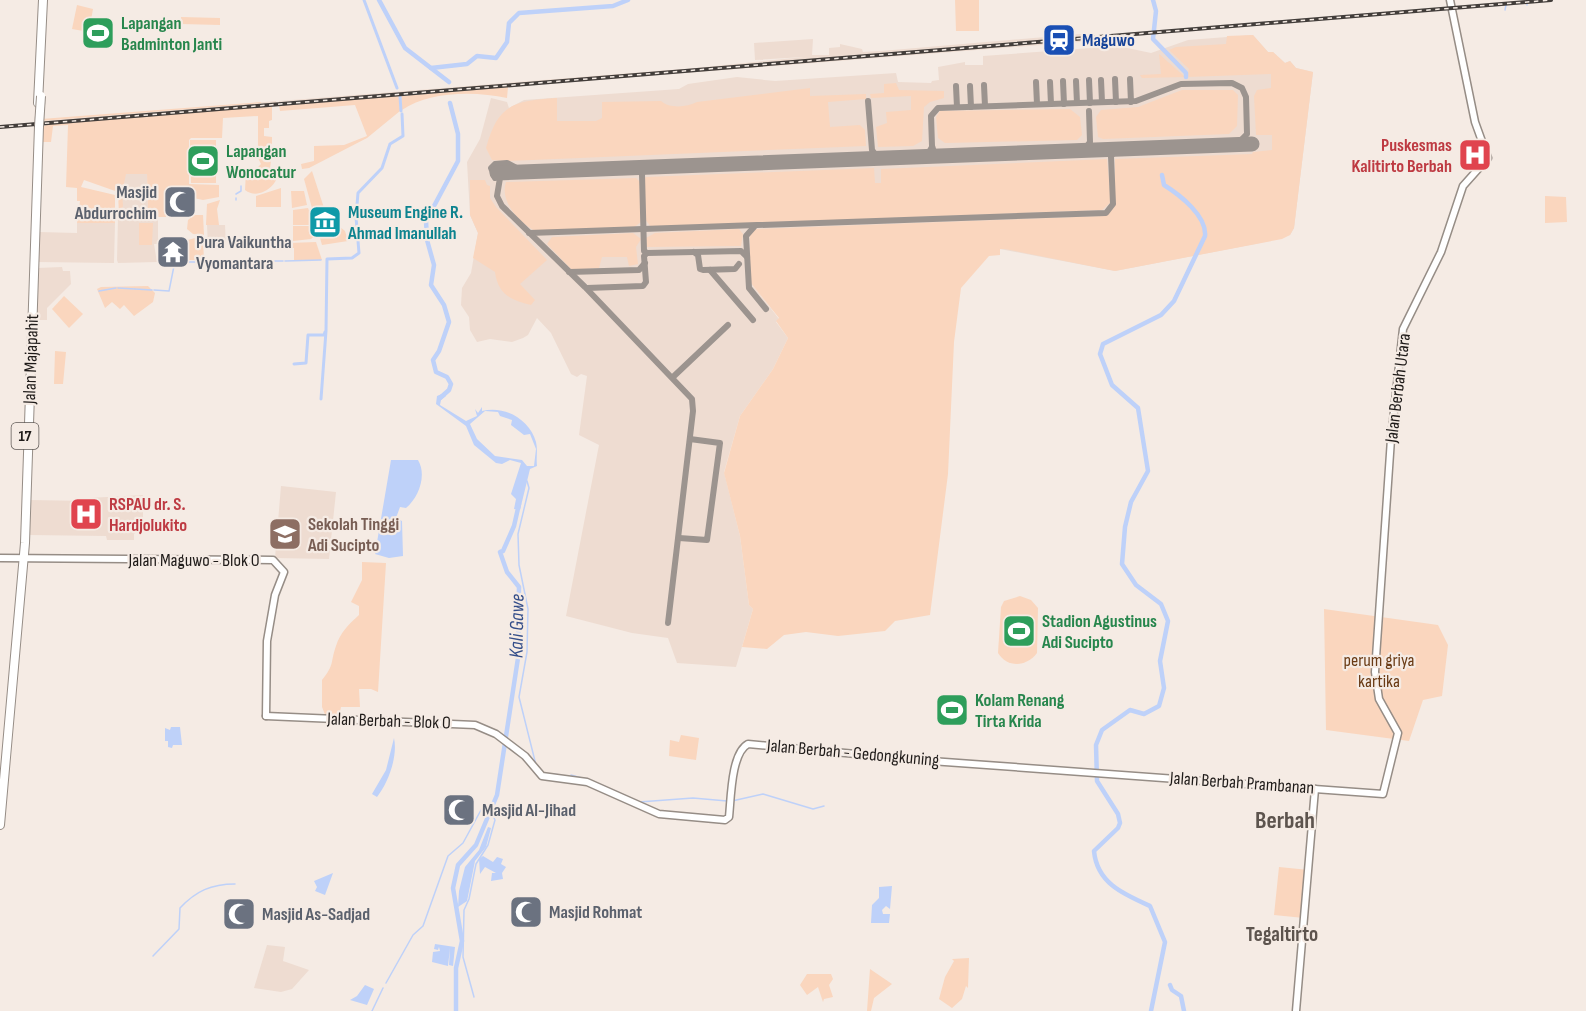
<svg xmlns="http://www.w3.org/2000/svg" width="1586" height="1011" font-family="'Sofia Sans Condensed',sans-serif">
<rect width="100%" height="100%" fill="#f5ebe4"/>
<g fill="#eedcd1">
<polygon points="1080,34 1092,34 1092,41 685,73 686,69 804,57 755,60 754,43 813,39 812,55 829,55 829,48 840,47 840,44 862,49 863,52 881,51"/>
<polygon points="1253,35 1268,52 1273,52 1285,63 1290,61 1296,68 1313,72 1294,228 1290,235 1260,243 1115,271 1000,249 750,282 779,319 776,322 788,338 773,369 740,416 724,472 740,536 749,605 753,609 736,667 677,663 668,638 632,633 566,616 599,445 579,435 587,376 581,374 577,377 571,374 551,333 537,318 528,335 523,338 512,342 490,339 477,342 470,330 469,317 461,305 462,288 471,273 478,233 470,215 467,162 480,139 491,98 507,102 509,108 524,100 679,89 688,84 737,77 775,81 896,73 898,82 931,83 932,81 939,80 938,67 965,62 965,65 983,65 983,56 1118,46 1151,53 1188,40"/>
<polygon points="683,69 682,73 645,76 279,105 279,101"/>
<polygon points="276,101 277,106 43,125 43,121"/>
<polygon points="125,174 147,174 148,213 145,217 158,217 158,244 154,244 157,262 118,263 117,260 118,217"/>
<polygon points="77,223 115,223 114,263 38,262 39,232 77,233"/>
<polygon points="207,225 225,225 226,246 208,246"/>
<polygon points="62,267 63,271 70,271 71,284 47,308 47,320 35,320 37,268"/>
<polygon points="281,486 336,492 329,559 275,558"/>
<polygon points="143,495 143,526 134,534 134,540 107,540 106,536 29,535 29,500 88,501 89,498"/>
<polygon points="267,945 285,947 283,961 309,970 292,989 281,992 254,988"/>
</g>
<g fill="#fad6be">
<polygon points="955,0 979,0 979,31 956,31"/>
<polygon points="77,5 93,9 91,20 106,23 105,28 91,26 89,32 72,29"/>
<polygon points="181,17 220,18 220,25 181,24"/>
<polygon points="1253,35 1268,52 1273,52 1285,63 1290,61 1296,68 1313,72 1294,228 1290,235 1282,239 1115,271 1005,249 1000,249 1000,255 989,256 961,288 954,342 948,474 930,615 895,621 885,631 838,636 806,632 784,635 767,649 742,647 753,609 749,605 740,536 724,473 740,416 773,369 788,338 776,321 779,318 750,282 750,232 755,229 1104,216 1115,205 1115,159 1252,154 1253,152 1272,150 1272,135 1256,135 1254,96 1257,90 1271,88 1271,74 1187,77 1189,69 1169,50 1176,47 1226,44 1227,36"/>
<polygon points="1159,54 1185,77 1142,78 1140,75 1161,74"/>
<polygon points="896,83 899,90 944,91 944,98 930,102 924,107 922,141 913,146 878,147 876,127 887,123 886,112 911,110 911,96 871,98 870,94 884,93 884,84"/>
<path d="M508,87L507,98C475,91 429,91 402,110L401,96Z"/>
<path d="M810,88V96L866,94V99L828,102L830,127L860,125L865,130L866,146L506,161L492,160L486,148C498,103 515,101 557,98V121H596L602,118V102L661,101C670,109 687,107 697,102Z"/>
<polygon points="1182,90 1233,90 1238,95 1237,126 1229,134 1103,139 1098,137 1096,117 1101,110 1138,107"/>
<polygon points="399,96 400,111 367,138 309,168 302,169 301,164 314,161 314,146 344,145 367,136 355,105 280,111 279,105"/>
<polygon points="261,102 261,103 41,121 41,119"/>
<path d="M272,106V120L269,121V128H264V136L272,137V146H266L264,151H272L270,169L279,170C279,185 259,201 245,190L246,172L255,170L261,164L258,158V116L223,118L222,138H191L189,140V184L219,185V197L203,200L169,193L167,199L170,204L166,210V217H145V213H148L147,174H126L122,193L123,206L119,216L118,192L84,180L81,187L115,195V223H77L80,201H77V188L66,187L68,125L53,126L51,142H42V127L49,124Z"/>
<polygon points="1070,109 1080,117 1082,135 1077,140 945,143 938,138 936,117 940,111"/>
<polygon points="190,140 216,140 216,183 191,183"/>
<polygon points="1107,159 1111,202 1102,210 651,227 645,219 644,179 646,177 874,168 875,183 881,183 881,169"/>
<polygon points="312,171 325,211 315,219 304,179"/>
<path d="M636,178L640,182L641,222L633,228L537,232C520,224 499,201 506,182Z"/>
<path d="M470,180H485L487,185L490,186V198L496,207L547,260L520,284L535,300L531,305C510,300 498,294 495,272L473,258L478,233L470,215Z"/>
<polygon points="281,188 281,207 256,207 256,196"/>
<polygon points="291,191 304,191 307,205 292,208"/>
<polygon points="1545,196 1566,197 1567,222 1545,223"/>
<polygon points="220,200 217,209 219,225 206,225 207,204"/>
<polygon points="308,208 314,225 293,225 293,210"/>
<polygon points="194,215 203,215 204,235 193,234 187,229 188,220"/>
<polygon points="321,219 326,230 340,227 345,231 348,241 322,245 315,220"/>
<polygon points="139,223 153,223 152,245 139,245"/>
<polygon points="293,226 312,226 316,235 311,239 293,241"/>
<polygon points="739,229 743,234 741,246 646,247 646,238 655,233"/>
<polygon points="633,233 641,239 636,247 638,264 629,266 627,257 602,257 599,268 572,270 547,244 552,237"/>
<polygon points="195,238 203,239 204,260 187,260 187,242 181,242"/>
<polygon points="316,242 322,260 294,260 294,248 289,248 289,243"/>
<polygon points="148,286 155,293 153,302 134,316 124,305 120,309 112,302 105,308 97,289 101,287"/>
<polygon points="64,296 83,314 69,328 52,309"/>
<polygon points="55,351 66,352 63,384 54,384"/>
<path d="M362,562L386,563L378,692L371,689H359L360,707H341L339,717H326L322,707V680C335,664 330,663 336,646C340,633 349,624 359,615V606L351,602L362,580Z"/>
<path d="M1020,596L1031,600L1038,608L1037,653C1027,667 1007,668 998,653L1001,607L1004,601Z"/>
<polygon points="1324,609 1438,625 1448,645 1442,696 1423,700 1409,741 1326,730"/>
<polygon points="681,735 699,738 696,760 669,756 670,740 679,742"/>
<polygon points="1279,867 1309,870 1304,918 1274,915"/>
<polygon points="969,958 968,988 966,986 962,999 952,1008 939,999 945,977 954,961 952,959"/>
<polygon points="870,969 892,984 874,998 871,1011 867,1011"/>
<polygon points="807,974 831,974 833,979 829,985 833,997 824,999 823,1002 818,987 807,995 800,985"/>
</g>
<g fill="#bed1f9" fill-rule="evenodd">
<path d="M444,393L446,396L441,400L440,405L466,421L477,416L475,409L478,413L482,407V411C505,405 530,420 536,442C538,450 536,458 537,466L530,469L520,510L514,509L516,499L511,494L521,463L510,460L502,464L496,463L474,445L466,426L436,404L437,396ZM485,411L498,412L500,416L512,420L511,425L524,435L530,434L536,449L534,466H527L522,460L495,456L477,439L470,424Z"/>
<path d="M391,460H418C427,475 419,497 406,508L400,507L396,518L402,521L403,556L389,558L375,554Z"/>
<polygon points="171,727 180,727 182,745 173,745 172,748 168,747 168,741 165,741 165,728 170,730"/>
<path d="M394,738C398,757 388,783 377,797L372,794L386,770Z"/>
<polygon points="488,827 491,828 486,847 475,861 467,901 458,907 459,891 465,867 479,850"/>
<polygon points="483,856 493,862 497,857 503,859 501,864 506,867 502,873 503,879 491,881 492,873 502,873 496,873 485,867 480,874 479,859"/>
<polygon points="333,873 325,895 315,891 317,887 314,881"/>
<polygon points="892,886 890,909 886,906 882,910 883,914 890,914 889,923 871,923 872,905 879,898 879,887"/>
<polygon points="435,944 455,947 453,966 449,965 450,948 448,966 432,962 433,952 440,951 439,947 438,950 434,949"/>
<polygon points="365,985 374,989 367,1005 350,1000 357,996"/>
</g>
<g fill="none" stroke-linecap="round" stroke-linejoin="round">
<g stroke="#bed1f9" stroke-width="1.5">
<polyline points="1526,0 1526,1"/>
<polyline points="1527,4 1527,5"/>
<polyline points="1505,10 1506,5"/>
<polyline points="236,194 241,191 241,186"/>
<polyline points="236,200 236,198"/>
<polyline points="208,261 225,261"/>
<polyline points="229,261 283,261"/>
<polyline points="285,261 321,260"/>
<polyline points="174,262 204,262"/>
<polyline points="118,288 152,290"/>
<polyline points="154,290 169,291 174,266"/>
<polyline points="99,291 116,288"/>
<polyline points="527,481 529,488 518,534 519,565 528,609 527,652 519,697 536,765"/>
<polyline points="552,774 560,775"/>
<polyline points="571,775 585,779"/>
<polyline points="592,781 626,796"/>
<polyline points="732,801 763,794 813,809 824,806"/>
<polyline points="639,802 693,798 727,801"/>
<path d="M153,956L179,929L180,908C196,891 211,884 235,884"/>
<polyline points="386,983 413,935 423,926 448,856 463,843 481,810 492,814 495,820 488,845 476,864 469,899 464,910 463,957 474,997"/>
<polyline points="372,1011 383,988"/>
</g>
<g stroke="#bed1f9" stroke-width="3">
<polyline points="364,0 397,88"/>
<polyline points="400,96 401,111"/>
<polyline points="294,364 306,363 308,335 324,335 325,332"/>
<polyline points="321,399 326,331 327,259 352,258 359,253 356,217 358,193 382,168 390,144 403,136 402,114"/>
</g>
<g stroke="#bed1f9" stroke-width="4.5">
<polyline points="379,0 405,48 449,82"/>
<polyline points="1153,0 1156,11 1153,39 1186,73 1186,77"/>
<polyline points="431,68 467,64 477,56 496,58 507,42 509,23 519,13 613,6 628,0"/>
<polyline points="440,398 449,390 451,384 447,377 436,372 433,360 439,351 449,322 444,305 431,285 434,265 427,240 426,221 458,161 458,134 450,103"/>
<polyline points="1170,985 1172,990 1181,996 1184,1011"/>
<polyline points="456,1011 456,968 462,941 453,888 458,865 476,845 497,795 518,658 519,587 507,572 500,552 503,551 514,526 519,504"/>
<path d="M1151,1011L1165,942L1150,906C1123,894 1097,883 1094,851L1118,828L1120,823L1118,814L1097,781L1096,745L1102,730L1130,710L1144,714L1159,706L1164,688L1160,661L1168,621L1161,604L1136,585L1122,564L1125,527L1131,502L1148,471L1138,408L1112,385L1100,354L1103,344L1161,315L1174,301L1205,236C1207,216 1180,195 1164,185L1162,175"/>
</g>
<g stroke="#9c948f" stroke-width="6">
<polyline points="1115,79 1116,102"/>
<polyline points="1130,79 1131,102"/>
<polyline points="1089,80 1090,103"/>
<polyline points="1101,80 1102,102"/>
<polyline points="1063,81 1064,104"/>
<polyline points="1076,81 1077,103"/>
<polyline points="1036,82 1037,104"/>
<polyline points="1050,82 1051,104"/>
<polyline points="984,85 985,106"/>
<polyline points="956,86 957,107"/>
<polyline points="970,86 971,107"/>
<polyline points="868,101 872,150 878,158"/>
<polyline points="1105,149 1111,156"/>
<polyline points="1084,150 1090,142 1089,111"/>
<polyline points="943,156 934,152 932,146 931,116 938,108 1136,101 1181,84 1232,83 1242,88 1246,97 1247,134 1238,143 1231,145"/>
<polyline points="922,157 928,154 932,147"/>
<polyline points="646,167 642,174 644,251 647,253"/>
<polyline points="636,168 642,174"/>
<polyline points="506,173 495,178 491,168 495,164 507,163 524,172"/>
<polyline points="500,178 497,196 502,206 585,287 692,399 693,411 668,623"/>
<polyline points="754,227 746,236 749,288 766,309"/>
<polyline points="529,233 1106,213 1113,204 1111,156 1117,149"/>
<polyline points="694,252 698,255 700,269 703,270 735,269 739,264"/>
<polyline points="710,270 753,320"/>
<polyline points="569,272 639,270 645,263"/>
<polyline points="587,288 643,286 646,282 644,256 647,253 741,251 747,257"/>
<polyline points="673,377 728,325"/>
<polyline points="679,538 707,540 720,443 690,439"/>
</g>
<polyline stroke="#9c948f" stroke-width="15" points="497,173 1252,144"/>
<g stroke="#968d86" stroke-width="9">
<g id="major">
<polyline points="0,558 273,560 284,572 275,595 267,641 266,716"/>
<path d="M266,716L475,725L496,734L525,756L542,776L587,782L659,814L725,820L729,817C731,799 731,753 748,744L931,761L1383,794L1398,733L1379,699L1375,672L1391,439L1403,329L1441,252L1463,186L1488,158L1475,122L1450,0"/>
<polyline points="1296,1011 1315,789"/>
</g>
</g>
<g stroke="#968d86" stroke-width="10">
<g id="highway">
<polyline points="38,103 43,0"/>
<polyline points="0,825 25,543 39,126"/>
</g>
</g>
<use href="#major" stroke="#fff" stroke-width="6"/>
<use href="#highway" stroke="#fff" stroke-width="8"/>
<g stroke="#423d3a" stroke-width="4">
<polyline id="rail" points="0,127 1551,0"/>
</g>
<use href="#rail" stroke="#f5ebe4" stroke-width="1.5" stroke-dasharray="4.5" stroke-linecap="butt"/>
<g stroke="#968d86" stroke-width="10" stroke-linecap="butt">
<polyline id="highway-bridge" points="39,126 41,96"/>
</g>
<use href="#highway-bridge" stroke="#fff" stroke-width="8"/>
</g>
<defs>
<g id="stadium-square" transform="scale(1.725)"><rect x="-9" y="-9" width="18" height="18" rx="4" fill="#2e9e5b" stroke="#f5ebe4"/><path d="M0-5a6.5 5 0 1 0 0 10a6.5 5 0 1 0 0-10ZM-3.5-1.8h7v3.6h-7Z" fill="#fff"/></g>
<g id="station-square" transform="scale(1.725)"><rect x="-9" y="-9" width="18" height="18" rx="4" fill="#1a4fb4" stroke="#f5ebe4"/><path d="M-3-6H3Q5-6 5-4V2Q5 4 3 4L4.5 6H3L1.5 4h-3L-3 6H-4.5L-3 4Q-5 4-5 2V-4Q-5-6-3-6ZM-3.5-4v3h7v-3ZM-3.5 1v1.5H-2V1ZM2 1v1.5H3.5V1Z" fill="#fff"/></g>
<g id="hospital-square" transform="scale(1.725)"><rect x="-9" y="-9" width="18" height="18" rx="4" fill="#e0444e" stroke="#f5ebe4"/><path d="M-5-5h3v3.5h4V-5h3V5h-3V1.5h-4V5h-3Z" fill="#fff"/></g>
<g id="mosque-square" transform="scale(1.725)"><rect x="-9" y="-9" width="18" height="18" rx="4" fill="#6b7280" stroke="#f5ebe4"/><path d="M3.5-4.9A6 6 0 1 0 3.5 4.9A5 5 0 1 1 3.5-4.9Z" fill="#fff"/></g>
<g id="museum-square" transform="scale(1.725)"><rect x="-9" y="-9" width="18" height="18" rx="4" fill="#0f9aa8" stroke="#f5ebe4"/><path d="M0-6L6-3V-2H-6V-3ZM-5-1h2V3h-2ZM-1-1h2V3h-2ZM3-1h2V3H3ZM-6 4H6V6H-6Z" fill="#fff"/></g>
<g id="temple-square" transform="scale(1.725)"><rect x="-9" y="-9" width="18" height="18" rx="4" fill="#6b7280" stroke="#f5ebe4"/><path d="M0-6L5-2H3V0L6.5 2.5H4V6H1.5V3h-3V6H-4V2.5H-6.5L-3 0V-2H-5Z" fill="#fff"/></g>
<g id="university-square" transform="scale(1.725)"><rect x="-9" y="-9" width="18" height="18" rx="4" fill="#8d6e63" stroke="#f5ebe4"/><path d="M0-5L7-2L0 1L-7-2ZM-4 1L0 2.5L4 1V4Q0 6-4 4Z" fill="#fff"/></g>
</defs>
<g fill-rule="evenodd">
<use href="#stadium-square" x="98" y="33"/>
<use href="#station-square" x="1059" y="40"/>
<use href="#hospital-square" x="1475" y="155"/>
<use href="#stadium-square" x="203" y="161"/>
<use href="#mosque-square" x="180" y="202"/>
<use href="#museum-square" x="325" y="222"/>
<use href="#temple-square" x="173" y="252"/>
<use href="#hospital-square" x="86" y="514"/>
<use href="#university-square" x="285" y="534"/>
<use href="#stadium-square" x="1019" y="631"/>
<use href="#stadium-square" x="952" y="710"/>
<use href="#mosque-square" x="459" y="810"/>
<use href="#mosque-square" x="526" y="912"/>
<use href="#mosque-square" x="239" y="914"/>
</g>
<g text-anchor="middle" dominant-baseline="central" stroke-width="4.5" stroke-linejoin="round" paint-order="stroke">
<rect fill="#f5ebe4" stroke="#5f5956" stroke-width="1.5" x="11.5" y="423" width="27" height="26" rx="4.5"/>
<g font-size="16" font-weight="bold" fill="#1f1b19">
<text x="25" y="436">17</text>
</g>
<g font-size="18" font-weight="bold" fill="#27864d" stroke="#f5ebe4" text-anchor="start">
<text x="121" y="23">Lapangan<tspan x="121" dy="21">Badminton Janti</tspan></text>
<text x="226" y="151">Lapangan<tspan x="226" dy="21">Wonocatur</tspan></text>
<text x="1042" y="621">Stadion Agustinus<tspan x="1042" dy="21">Adi Sucipto</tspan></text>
<text x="975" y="700">Kolam Renang<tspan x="975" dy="21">Tirta Krida</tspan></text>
</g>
<g font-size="18" font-weight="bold" fill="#164399" stroke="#f5ebe4" text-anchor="start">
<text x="1082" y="40">Maguwo</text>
</g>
<g font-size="18" font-weight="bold" fill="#be3a42" stroke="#f5ebe4" text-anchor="end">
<text x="1452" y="145">Puskesmas<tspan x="1452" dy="21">Kalitirto Berbah</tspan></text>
<text x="109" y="504" text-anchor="start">RSPAU dr. S.<tspan x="109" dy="21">Hardjolukito</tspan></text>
</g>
<g font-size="18" font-weight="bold" fill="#5b616d" stroke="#f5ebe4" text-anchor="start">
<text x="157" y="192" text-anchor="end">Masjid<tspan x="157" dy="21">Abdurrochim</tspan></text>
<text x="196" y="242">Pura Vaikuntha<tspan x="196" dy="21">Vyomantara</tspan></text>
<text x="482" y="810">Masjid Al-Jihad</text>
<text x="549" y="912">Masjid Rohmat</text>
<text x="262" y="914">Masjid As-Sadjad</text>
</g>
<g font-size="18" font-weight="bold" fill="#0d838f" stroke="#f5ebe4" text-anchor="start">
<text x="348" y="212">Museum Engine R.<tspan x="348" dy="21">Ahmad Imanullah</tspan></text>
</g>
<g font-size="18" fill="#1f1b19" stroke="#f5ebe4">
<text transform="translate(31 359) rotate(-88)">Jalan Majapahit</text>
<text transform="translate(1398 388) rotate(-83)">Jalan Berbah Utara</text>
<text x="194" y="560">Jalan Maguwo - Blok O</text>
<text transform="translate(389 721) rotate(2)">Jalan Berbah - Blok O</text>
<text transform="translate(853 753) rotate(5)">Jalan Berbah - Gedongkuning</text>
<text transform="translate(1242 783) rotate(4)">Jalan Berbah Prambanan</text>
</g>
<g font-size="18" font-weight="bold" fill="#785e54" stroke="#f5ebe4" text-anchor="start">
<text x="308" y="524">Sekolah Tinggi<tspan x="308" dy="21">Adi Sucipto</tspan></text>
</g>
<g font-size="18" fill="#6a3b15" stroke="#f5ebe4">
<text x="1379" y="660">perum griya<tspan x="1379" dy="21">kartika</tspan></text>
</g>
<g font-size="20" font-style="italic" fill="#334d89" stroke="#f5ebe4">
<text transform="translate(517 626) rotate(-89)">Kali Gawe</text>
</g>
<g font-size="21" font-weight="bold" fill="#5d544e" stroke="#f5ebe4">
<text x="1282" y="934">Tegaltirto</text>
</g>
<g font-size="24" font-weight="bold" fill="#5d544e" stroke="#f5ebe4">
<text x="1285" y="820">Berbah</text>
</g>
</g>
</svg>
